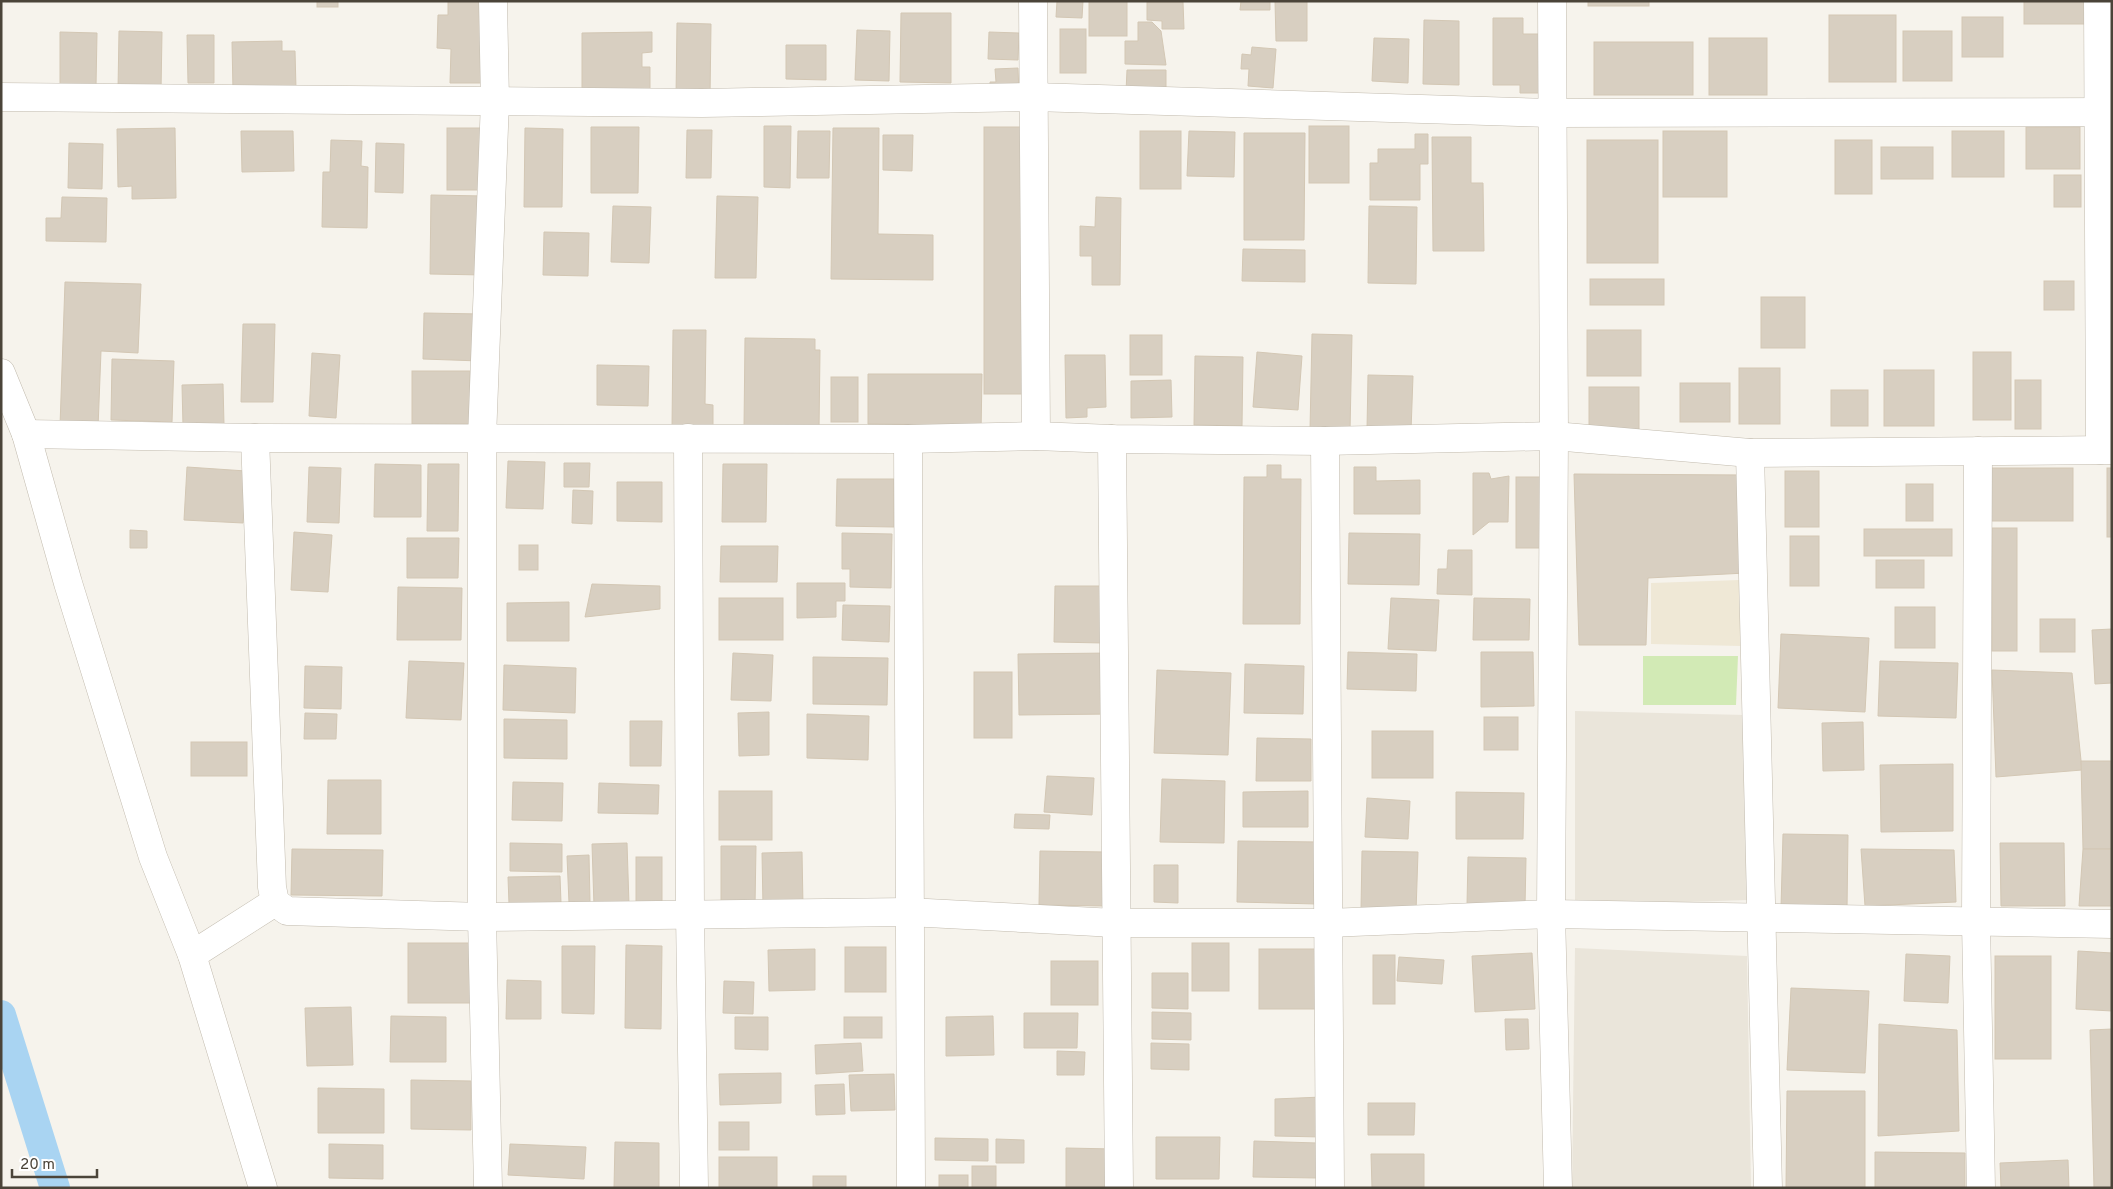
<svg xmlns="http://www.w3.org/2000/svg" width="2113" height="1189" font-family="Overpass,sans-serif">
<rect width="100%" height="100%" fill="#f6f3ec"/>
<g fill="#eae5da">
<polygon points="1575,711 1746,715 1747,900 1575,906"/>
<polygon points="1575,948 1747,956 1751,1188 1572,1188"/>
</g>
<polygon fill="#efe8d6" points="1740,580 1741,646 1651,644 1651,583"/>
<polygon fill="#d2eab5" points="1643,656 1738,656 1736,705 1643,705"/>
<g fill="none" stroke-linecap="round" stroke-linejoin="round">
<polyline stroke="#a9d4f2" stroke-width="30" points="1,1015 55,1188"/>
</g>
<g fill="#d8cfc1" stroke="#d3c7b4">
<rect x="317" y="1" width="21" height="6"/>
<polygon points="448,1 485,1 485,83 450,83 451,49 437,48 438,15 448,15"/>
<polygon points="1057,1 1083,1 1082,18 1056,17"/>
<rect x="1089" y="1" width="38" height="35"/>
<polygon points="1241,1 1270,1 1270,10 1240,10"/>
<polygon points="1275,1 1307,1 1307,41 1276,41"/>
<rect x="1588" y="1" width="61" height="5"/>
<rect x="2024" y="1" width="63" height="23"/>
<polygon points="1147,2 1183,2 1184,29 1162,29 1162,21 1147,20"/>
<polygon points="901,13 951,13 951,83 900,82"/>
<rect x="1829" y="15" width="67" height="67"/>
<rect x="1962" y="17" width="41" height="40"/>
<polygon points="1493,18 1523,18 1523,34 1543,34 1543,93 1520,93 1520,85 1493,85"/>
<polygon points="1424,20 1459,21 1459,85 1423,84"/>
<polygon points="1138,22 1152,22 1161,31 1166,65 1125,64 1125,41 1138,41"/>
<polygon points="677,23 711,24 710,97 676,97"/>
<rect x="1060" y="29" width="26" height="44"/>
<polygon points="857,30 890,31 889,81 855,80"/>
<polygon points="119,31 162,32 161,91 118,90"/>
<rect x="1903" y="31" width="49" height="50"/>
<polygon points="60,32 97,33 96,86 60,85"/>
<polygon points="652,32 652,52 642,53 642,67 650,67 650,89 582,89 582,33"/>
<polygon points="989,32 1019,33 1018,60 988,59"/>
<polygon points="187,35 214,35 214,83 188,83"/>
<polygon points="1374,38 1409,39 1408,83 1372,81"/>
<rect x="1709" y="38" width="58" height="57"/>
<polygon points="282,41 282,51 295,51 296,89 233,91 232,42"/>
<rect x="1594" y="42" width="99" height="53"/>
<polygon points="786,45 826,45 826,80 786,79"/>
<polygon points="1252,47 1276,49 1273,88 1248,86 1249,69 1241,69 1242,54 1251,55"/>
<polygon points="1018,68 1019,93 990,94 990,82 996,82 995,69"/>
<polygon points="1127,70 1166,70 1166,92 1126,92"/>
<polygon points="764,126 791,126 790,188 764,187"/>
<rect x="1309" y="126" width="40" height="57"/>
<polygon points="591,127 639,127 638,193 591,193"/>
<rect x="984" y="127" width="42" height="267"/>
<rect x="2026" y="127" width="54" height="42"/>
<polygon points="175,128 176,198 132,199 132,186 118,187 117,129"/>
<rect x="447" y="128" width="37" height="62"/>
<polygon points="525,128 563,129 562,207 524,207"/>
<polygon points="833,128 879,128 878,234 933,235 933,280 831,279"/>
<polygon points="687,130 712,130 711,178 686,178"/>
<polygon points="241,131 293,131 294,171 242,172"/>
<polygon points="798,131 830,131 829,178 797,178"/>
<rect x="1140" y="131" width="41" height="58"/>
<polygon points="1189,131 1235,132 1234,177 1187,176"/>
<rect x="1663" y="131" width="64" height="66"/>
<rect x="1952" y="131" width="52" height="46"/>
<polygon points="1244,133 1305,133 1304,240 1244,240"/>
<polygon points="1415,134 1428,134 1428,164 1420,164 1420,200 1370,200 1370,163 1378,163 1378,149 1415,149"/>
<polygon points="883,135 913,135 912,171 883,170"/>
<polygon points="1432,137 1471,137 1471,183 1483,183 1484,251 1433,251"/>
<polygon points="331,140 362,141 361,166 368,167 367,228 322,227 323,172 330,172"/>
<rect x="1587" y="140" width="71" height="123"/>
<rect x="1835" y="140" width="37" height="54"/>
<polygon points="69,143 103,144 102,189 68,188"/>
<polygon points="376,143 404,144 403,193 375,192"/>
<rect x="1881" y="147" width="52" height="32"/>
<rect x="2054" y="175" width="27" height="32"/>
<polygon points="431,195 484,196 484,275 430,274"/>
<polygon points="717,196 758,197 756,278 715,278"/>
<polygon points="62,197 107,198 106,242 46,241 46,218 61,218"/>
<polygon points="1096,197 1121,198 1120,285 1092,285 1092,256 1080,256 1080,226 1095,227"/>
<polygon points="613,206 651,207 649,263 611,262"/>
<polygon points="1369,206 1417,207 1416,284 1368,283"/>
<polygon points="544,232 589,233 588,276 543,275"/>
<polygon points="1243,249 1305,250 1305,282 1242,281"/>
<rect x="1590" y="279" width="74" height="26"/>
<rect x="2044" y="281" width="30" height="29"/>
<polygon points="65,282 141,284 138,353 101,351 98,428 60,426"/>
<rect x="1761" y="297" width="44" height="51"/>
<polygon points="424,313 481,314 480,361 423,359"/>
<polygon points="243,324 275,324 273,402 241,402"/>
<polygon points="673,330 706,330 705,404 713,405 713,430 672,429"/>
<rect x="1587" y="330" width="54" height="46"/>
<polygon points="1312,334 1352,335 1350,431 1310,430"/>
<rect x="1130" y="335" width="32" height="40"/>
<polygon points="745,338 815,339 815,350 820,350 819,430 744,428"/>
<polygon points="1257,352 1302,356 1298,410 1253,407"/>
<rect x="1973" y="352" width="38" height="68"/>
<polygon points="312,353 340,355 336,418 309,416"/>
<polygon points="1065,355 1105,355 1106,407 1087,408 1087,417 1066,418"/>
<polygon points="1195,356 1243,357 1242,426 1194,425"/>
<polygon points="112,359 174,361 172,422 111,420"/>
<polygon points="597,365 649,366 648,406 597,405"/>
<rect x="1739" y="368" width="41" height="56"/>
<rect x="1884" y="370" width="50" height="56"/>
<rect x="412" y="371" width="58" height="53"/>
<polygon points="868,374 982,374 981,433 958,425 868,424"/>
<polygon points="1368,375 1413,376 1411,431 1367,430"/>
<rect x="831" y="377" width="27" height="45"/>
<polygon points="1171,380 1172,417 1131,418 1131,381"/>
<rect x="2015" y="380" width="26" height="49"/>
<rect x="1680" y="383" width="50" height="39"/>
<polygon points="223,384 224,425 183,426 182,385"/>
<rect x="1589" y="387" width="50" height="43"/>
<rect x="1831" y="390" width="37" height="36"/>
<polygon points="508,461 545,462 543,509 506,508"/>
<polygon points="564,463 590,463 589,487 564,487"/>
<polygon points="375,464 421,465 421,517 374,517"/>
<polygon points="428,464 459,464 458,531 427,531"/>
<polygon points="723,464 767,464 766,522 722,522"/>
<polygon points="1267,465 1281,465 1281,479 1301,479 1300,624 1243,624 1244,477 1267,477"/>
<polygon points="187,467 246,471 243,523 184,520"/>
<polygon points="309,467 341,468 339,523 307,522"/>
<polygon points="1354,467 1376,467 1376,481 1420,480 1420,514 1354,514"/>
<rect x="1990" y="468" width="83" height="53"/>
<rect x="2107" y="468" width="5" height="69"/>
<rect x="1785" y="471" width="34" height="56"/>
<polygon points="1473,473 1489,473 1491,479 1509,476 1508,522 1489,522 1473,535"/>
<polygon points="1574,474 1746,475 1746,573 1648,578 1646,645 1579,645"/>
<rect x="1516" y="477" width="27" height="71"/>
<polygon points="837,479 894,479 894,527 836,526"/>
<polygon points="617,482 662,482 662,522 617,521"/>
<rect x="1906" y="484" width="27" height="37"/>
<polygon points="573,490 593,491 592,524 572,523"/>
<rect x="1992" y="528" width="25" height="123"/>
<rect x="1864" y="529" width="88" height="27"/>
<polygon points="130,530 147,531 147,548 130,548"/>
<polygon points="294,532 332,535 328,592 291,590"/>
<polygon points="842,533 892,534 891,588 850,587 850,569 842,569"/>
<polygon points="1349,533 1420,534 1419,585 1348,584"/>
<rect x="1790" y="536" width="29" height="50"/>
<polygon points="407,538 459,538 458,578 407,578"/>
<rect x="519" y="545" width="19" height="25"/>
<polygon points="721,546 778,546 777,582 720,582"/>
<polygon points="1448,550 1472,550 1472,595 1437,594 1438,569 1447,569"/>
<rect x="1876" y="560" width="48" height="28"/>
<polygon points="797,583 845,583 845,601 836,601 836,617 797,618"/>
<polygon points="592,584 660,586 660,609 585,617"/>
<polygon points="1055,586 1104,586 1104,643 1054,642"/>
<polygon points="398,587 462,588 461,640 397,640"/>
<rect x="719" y="598" width="64" height="42"/>
<polygon points="1391,598 1439,600 1436,651 1388,649"/>
<polygon points="1474,598 1530,599 1529,640 1473,640"/>
<polygon points="569,602 569,641 507,641 507,603"/>
<polygon points="843,605 890,606 889,642 842,640"/>
<rect x="1895" y="607" width="40" height="41"/>
<rect x="2040" y="619" width="35" height="33"/>
<polygon points="2112,629 2112,683 2095,684 2092,630"/>
<polygon points="1781,634 1869,638 1865,712 1778,708"/>
<polygon points="1348,652 1417,654 1416,691 1347,689"/>
<polygon points="1481,652 1533,652 1534,706 1481,707"/>
<polygon points="733,653 773,655 771,701 731,700"/>
<polygon points="1112,653 1112,714 1019,715 1018,654"/>
<polygon points="813,657 888,658 887,705 813,704"/>
<polygon points="409,661 464,663 461,720 406,718"/>
<polygon points="1880,661 1958,663 1956,718 1878,716"/>
<polygon points="1245,664 1304,666 1303,714 1244,713"/>
<polygon points="504,665 576,668 575,713 503,710"/>
<polygon points="305,666 342,667 341,709 304,708"/>
<polygon points="1157,670 1231,673 1228,755 1154,753"/>
<polygon points="1992,670 2072,673 2082,770 1996,777"/>
<rect x="974" y="672" width="38" height="66"/>
<polygon points="769,712 769,755 739,756 738,713"/>
<polygon points="305,713 337,714 336,739 304,739"/>
<polygon points="807,714 869,716 868,760 807,758"/>
<rect x="1484" y="717" width="34" height="33"/>
<polygon points="504,719 567,720 567,759 504,758"/>
<polygon points="630,721 662,721 661,766 630,766"/>
<polygon points="1863,722 1864,770 1823,771 1822,723"/>
<rect x="1372" y="731" width="61" height="47"/>
<polygon points="1257,738 1311,739 1311,781 1256,781"/>
<rect x="191" y="742" width="56" height="34"/>
<polygon points="2081,761 2112,761 2112,849 2083,849"/>
<polygon points="1953,764 1953,831 1881,832 1880,765"/>
<polygon points="1047,776 1094,778 1092,815 1044,812"/>
<polygon points="1162,779 1225,781 1224,843 1160,842"/>
<polygon points="328,780 381,780 381,834 327,834"/>
<polygon points="513,782 563,783 562,821 512,820"/>
<polygon points="599,783 659,785 658,814 598,813"/>
<rect x="719" y="791" width="53" height="49"/>
<polygon points="1308,791 1308,827 1243,827 1243,792"/>
<polygon points="1456,792 1524,793 1523,839 1456,839"/>
<polygon points="1367,798 1410,801 1408,839 1365,837"/>
<polygon points="1015,814 1050,815 1049,829 1014,828"/>
<polygon points="1783,834 1848,835 1847,909 1781,908"/>
<polygon points="1238,841 1319,842 1317,904 1237,902"/>
<polygon points="510,843 562,844 562,872 510,871"/>
<polygon points="627,843 629,905 594,906 592,844"/>
<polygon points="2000,843 2064,843 2065,906 2001,906"/>
<polygon points="721,846 756,846 755,906 721,906"/>
<polygon points="292,849 383,850 382,896 291,895"/>
<polygon points="1861,849 1954,850 1956,902 1865,906"/>
<polygon points="2083,849 2112,849 2112,906 2079,906"/>
<polygon points="1040,851 1106,852 1105,906 1039,905"/>
<polygon points="1362,851 1418,852 1416,912 1361,910"/>
<polygon points="802,852 803,906 763,907 762,853"/>
<polygon points="589,855 590,902 569,903 567,856"/>
<rect x="636" y="857" width="26" height="52"/>
<polygon points="1468,857 1526,858 1525,906 1467,905"/>
<polygon points="1154,865 1178,865 1178,903 1154,902"/>
<polygon points="560,876 561,903 509,904 508,877"/>
<rect x="408" y="943" width="65" height="60"/>
<rect x="1192" y="943" width="37" height="48"/>
<polygon points="626,945 662,946 661,1029 625,1028"/>
<polygon points="562,946 595,946 594,1014 562,1013"/>
<rect x="845" y="947" width="41" height="45"/>
<polygon points="815,949 815,990 769,991 768,950"/>
<rect x="1259" y="949" width="61" height="60"/>
<polygon points="2078,951 2112,953 2112,1011 2076,1009"/>
<polygon points="1532,953 1535,1009 1475,1012 1472,956"/>
<polygon points="1906,954 1950,956 1948,1003 1904,1001"/>
<rect x="1373" y="955" width="22" height="49"/>
<rect x="1995" y="956" width="56" height="103"/>
<polygon points="1399,957 1444,960 1442,984 1397,981"/>
<rect x="1051" y="961" width="47" height="44"/>
<polygon points="1152,973 1188,973 1188,1009 1152,1008"/>
<polygon points="507,980 541,981 541,1019 506,1019"/>
<polygon points="724,981 754,982 753,1014 723,1013"/>
<polygon points="1791,988 1869,991 1865,1073 1787,1070"/>
<polygon points="351,1007 353,1065 307,1066 305,1008"/>
<polygon points="1152,1012 1191,1013 1191,1040 1152,1039"/>
<polygon points="1024,1013 1078,1013 1077,1048 1024,1048"/>
<polygon points="391,1016 446,1017 446,1062 390,1062"/>
<polygon points="993,1016 994,1055 946,1056 946,1017"/>
<polygon points="735,1017 768,1017 768,1050 735,1049"/>
<rect x="844" y="1017" width="38" height="21"/>
<polygon points="1505,1019 1528,1019 1529,1049 1506,1050"/>
<polygon points="1879,1024 1957,1030 1959,1131 1878,1136"/>
<polygon points="2112,1029 2112,1188 2094,1188 2090,1030"/>
<polygon points="861,1043 863,1071 816,1074 815,1045"/>
<polygon points="1151,1043 1189,1044 1189,1070 1151,1069"/>
<polygon points="1057,1051 1085,1052 1084,1075 1057,1075"/>
<polygon points="781,1073 781,1103 720,1105 719,1074"/>
<polygon points="894,1074 895,1110 851,1111 849,1075"/>
<polygon points="411,1080 471,1081 471,1130 411,1129"/>
<polygon points="844,1084 845,1114 816,1115 815,1085"/>
<polygon points="318,1088 384,1089 384,1133 318,1133"/>
<polygon points="1787,1091 1865,1091 1865,1188 1786,1188"/>
<polygon points="1322,1097 1322,1137 1275,1136 1275,1099"/>
<polygon points="1368,1103 1415,1103 1414,1135 1368,1135"/>
<rect x="719" y="1122" width="30" height="28"/>
<polygon points="1156,1137 1220,1137 1219,1179 1156,1179"/>
<polygon points="935,1138 988,1139 988,1161 935,1160"/>
<polygon points="996,1139 1024,1140 1024,1163 996,1163"/>
<polygon points="1254,1141 1317,1143 1317,1178 1253,1177"/>
<polygon points="615,1142 659,1143 659,1188 614,1188"/>
<polygon points="329,1144 383,1145 383,1179 329,1178"/>
<polygon points="510,1144 586,1147 584,1179 508,1175"/>
<polygon points="1066,1148 1114,1149 1114,1188 1066,1188"/>
<polygon points="1875,1152 1965,1153 1965,1188 1875,1188"/>
<polygon points="1371,1154 1424,1154 1424,1188 1372,1188"/>
<rect x="719" y="1157" width="58" height="31"/>
<polygon points="2068,1160 2069,1188 2001,1188 2000,1163"/>
<rect x="972" y="1166" width="24" height="22"/>
<rect x="939" y="1175" width="29" height="13"/>
<rect x="813" y="1176" width="33" height="12"/>
</g>
<g fill="none" stroke-linecap="round" stroke-linejoin="round">
<g stroke="#c2bbae" stroke-width="29">
<g id="minor">
<polyline points="1033,1 1036,436"/>
<polyline points="1552,1 1554,436 1551,914 1558,1188"/>
<polyline points="2098,1 2100,450"/>
<polyline points="1,97 702,103 1033,97 1552,113 2112,112"/>
<polyline points="1,373 26,434 68,583 153,857 192,955 263,1188"/>
<polyline points="26,434 255,438 908,439 1036,436 1112,439 1325,441 1554,436 1750,453 2112,450"/>
<polyline points="255,438 272,887 275,902 287,911 482,917 908,912 1115,923 1328,923 1551,914 2112,924"/>
<polyline points="688,438 690,913 694,1188"/>
<polyline points="908,439 911,1188"/>
<polyline points="1112,439 1119,1188"/>
<polyline points="1325,441 1330,1188"/>
<polyline points="1978,451 1976,922 1981,1188"/>
<polyline points="1750,453 1768,1188"/>
<polyline points="192,955 275,902"/>
<polyline points="488,1188 482,917 482,438 495,101 493,1"/>
</g>
</g>
<use href="#minor" stroke="#fff" stroke-width="28"/>
</g>
<rect width="2113" height="1189" fill="none" stroke="#4b4439" stroke-width="5"/>
<path d="M12 1169v8h85v-8" fill="none" stroke="#4b4439" stroke-width="2.5"/>
<text x="20" y="1169" font-size="15" fill="#4b4439" stroke="#ffffff" stroke-width="4" paint-order="stroke">20 m</text>
</svg>
